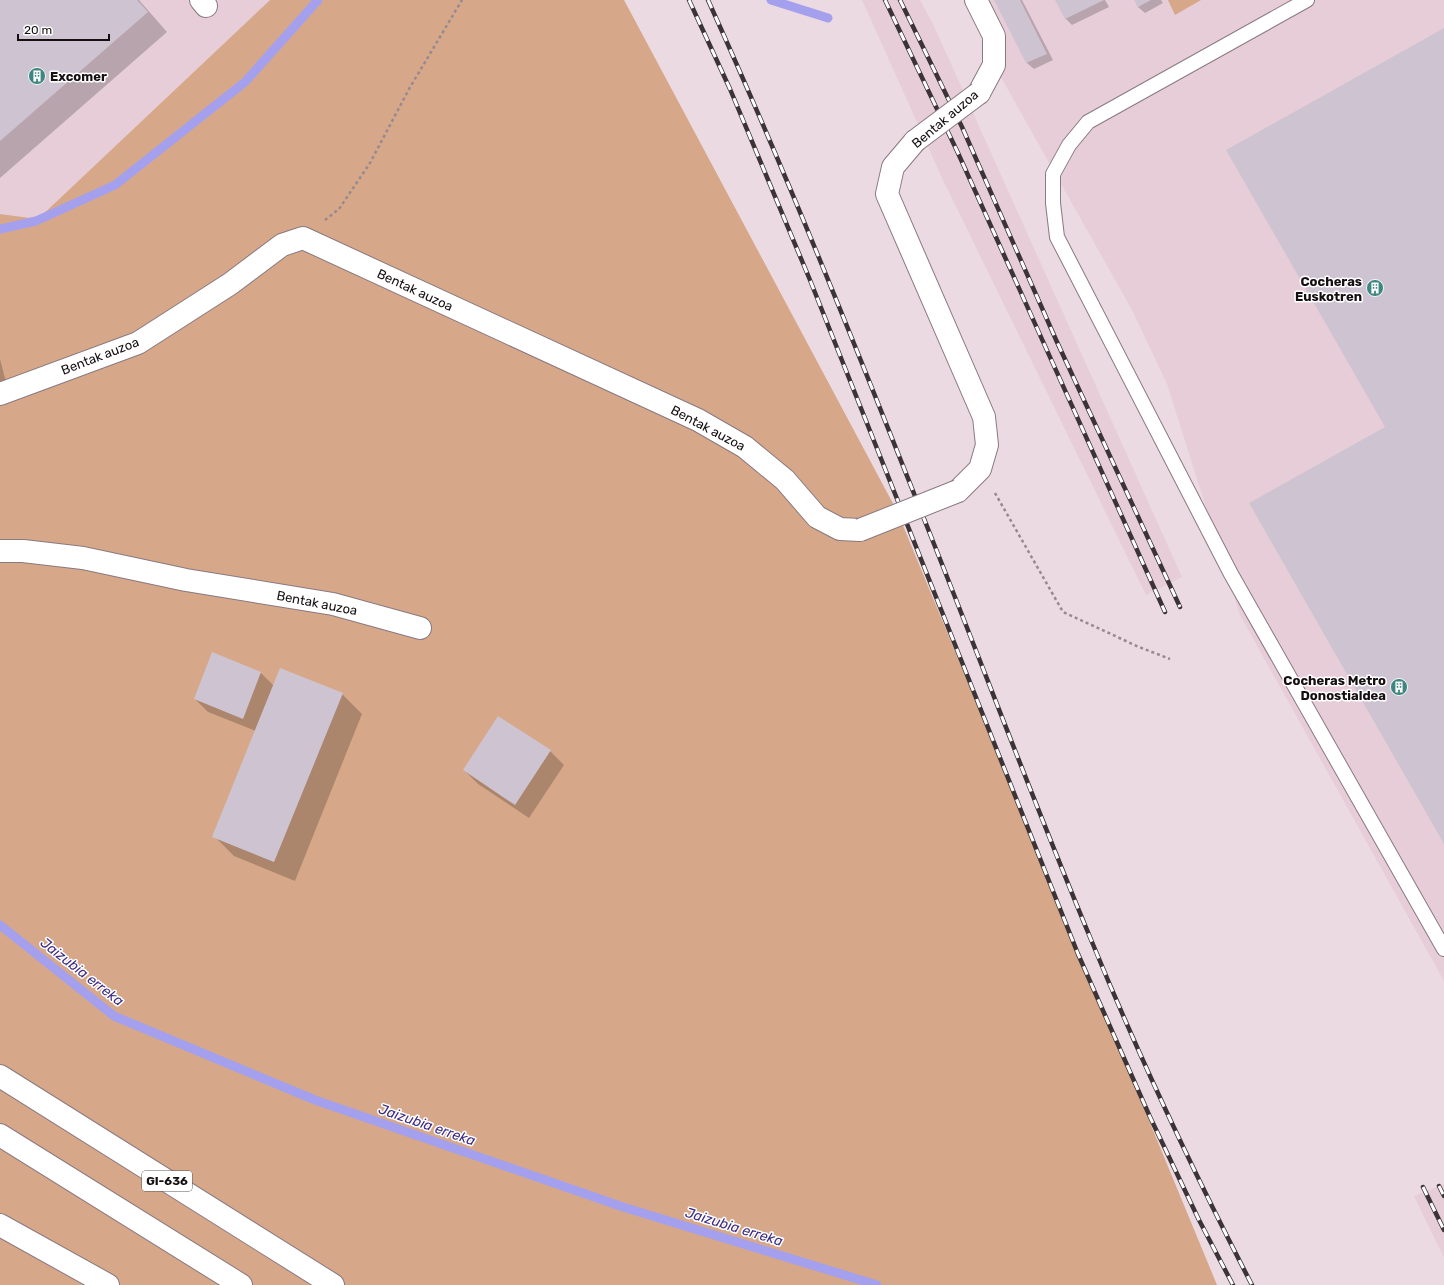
<svg xmlns="http://www.w3.org/2000/svg" width="1444" height="1285" font-family="Rubik,sans-serif">
<rect width="100%" height="100%" fill="#ebdae1"/>
<g fill="#e7cdd8">
<polygon points="0,0 270,0 38,219 0,214"/>
<polygon points="862,0 920,0 933,24 1182,577 1146,595 942,178"/>
<polygon points="976,0 1444,0 1444,981 1240,615 1167,384 1132,310 994,65"/>
<polygon points="1444,1184 1444,1258 1414,1196"/>
</g>
<g fill="#d6a889">
<polygon points="270,0 624,0 897,511 1217,1285 0,1285 0,214 38,219"/>
<polygon points="1168,0 1201,0 1175,15"/>
</g>
<g fill="#0003">
<polygon points="0,0 139,0 167,32 0,178"/>
<polygon points="995,0 1022,0 1053,60 1034,69 1027,63"/>
<polygon points="1056,0 1105,0 1109,7 1072,25 1066,19"/>
<polygon points="1135,0 1161,0 1163,3 1145,13 1138,7"/>
<polygon points="0,359 7,386 0,388"/>
<polygon points="212,653 261,673 274,686 342,694 362,714 295,881 234,856 214,836 256,731 208,712 195,699"/>
<polygon points="499,717 550,751 564,765 529,818 478,784 464,770"/>
</g>
<g fill="none" stroke-linecap="round" stroke-linejoin="round">
<g stroke="#a4a0ed" stroke-width="9">
<polyline points="771,0 828,18"/>
<polyline points="0,229 36,221 115,185 245,82 318,0"/>
<polyline points="0,925 114,1016 315,1100 623,1207 877,1285"/>
</g>
</g>
<g fill="#cec4d1">
<polygon points="0,0 137,0 148,12 0,141"/>
<polygon points="994,0 1020,0 1047,54 1026,63"/>
<polygon points="1055,0 1104,0 1065,19"/>
<polygon points="1134,0 1151,0 1138,7"/>
<polygon points="1444,28 1444,844 1249,503 1385,427 1226,150"/>
<polygon points="212,652 261,672 243,719 194,699"/>
<polygon points="280,668 343,693 274,862 212,837"/>
<polygon points="498,716 551,750 515,805 463,770"/>
</g>
<g fill="none" stroke-linecap="round" stroke-linejoin="round">
<g stroke="#897980" stroke-width="16">
<polyline id="service" points="1307,0 1088,122 1069,145 1053,174 1053,203 1057,237 1231,574 1444,949"/>
</g>
<g stroke="#897980" stroke-width="24">
<g id="minor">
<polyline points="201,0 206,6"/>
<polyline points="976,0 994,36 994,65 979,93"/>
<polyline points="915,141 893,167 887,194 984,417 987,445 980,469 958,491"/>
<polyline points="0,394 138,343 230,284 282,245 303,238 698,420 745,447 785,480 817,517 840,529 860,530"/>
<polyline points="0,551 23,551 83,558 186,580 333,604 420,628"/>
<polyline points="0,1225 108,1285"/>
</g>
</g>
<g stroke="#897980" stroke-width="24">
<g id="primary">
<polyline points="0,1076 333,1285"/>
<polyline points="0,1135 241,1285"/>
</g>
</g>
<g stroke="#968a8f" stroke-width="2.5" stroke-dasharray="3 3" stroke-linecap="butt">
<polyline points="325,220 339,209 370,163 409,89 462,0"/>
<polyline points="995,493 1063,612 1139,647 1170,659"/>
</g>
<use href="#service" stroke="#fff" stroke-width="14"/>
<use href="#minor" stroke="#fff" stroke-width="22"/>
<use href="#primary" stroke="#fff" stroke-width="22"/>
<g stroke="#3b3336" stroke-width="4.5">
<g id="rail">
<polyline points="689,0 730,89 810,280 1078,954 1150,1117 1199,1220 1233,1285"/>
<path d="M708,0C789,179 862,362 934,544C987,677 1037,810 1092,942C1140,1059 1194,1173 1252,1285"/>
<polyline points="885,0 958,153 1165,612"/>
<polyline points="900,0 962,127 1057,342 1180,607"/>
<polyline points="1439,1186 1444,1196"/>
<polyline points="1423,1187 1444,1230"/>
</g>
</g>
<use href="#rail" stroke="#fff" stroke-width="3" stroke-dasharray="9" stroke-linecap="butt"/>
<g stroke="#897980" stroke-width="24" stroke-linecap="butt">
<g id="minor-bridge">
<polyline points="915,141 979,93"/>
<polyline points="860,530 958,491"/>
</g>
</g>
<use href="#minor-bridge" stroke="#fff" stroke-width="22"/>
</g>
<defs>
<g id="building-disc" transform="scale(0.9)"><circle r="9.5" fill="#3f8680" stroke="#fff"/><path d="M-4-6H4V6H1V3H-1V6H-4ZM-2.5-4.3h1.7v1.8h-1.7ZM.8-4.3h1.7v1.8H.8ZM-2.5-1h1.7V.8h-1.7ZM.8-1h1.7V.8H.8Z" fill="#fff"/></g>
</defs>
<g fill-rule="evenodd">
<use href="#building-disc" x="37" y="76"/>
<use href="#building-disc" x="1375" y="288"/>
<use href="#building-disc" x="1399" y="687"/>
</g>
<g text-anchor="middle" dominant-baseline="central" stroke-width="3" stroke-linejoin="round" paint-order="stroke">
<rect fill="#fff" stroke="#5b5758" stroke-width="1" x="142" y="1171" width="50" height="20" rx="3"/>
<g font-size="12" font-weight="bold" fill="#150f11">
<text x="167" y="1181">GI-636</text>
</g>
<g font-size="13" font-weight="bold" fill="#150f11" stroke="#fff" text-anchor="end">
<text x="50" y="76" text-anchor="start">Excomer</text>
<text x="1362" y="281">Cocheras<tspan x="1362" dy="15">Euskotren</tspan></text>
<text x="1386" y="680">Cocheras Metro<tspan x="1386" dy="15">Donostialdea</tspan></text>
</g>
<g font-size="13" fill="#150f11" stroke="#fff">
<text transform="translate(945 119) rotate(-40)">Bentak auzoa</text>
<text transform="translate(415 290) rotate(25)">Bentak auzoa</text>
<text transform="translate(100 356) rotate(-21)">Bentak auzoa</text>
<text transform="translate(708 428) rotate(28)">Bentak auzoa</text>
<text transform="translate(317 603) rotate(11)">Bentak auzoa</text>
</g>
<g font-size="14" font-style="italic" fill="#3d2c85" stroke="#fff">
<text transform="translate(82 972) rotate(38)">Jaizubia erreka</text>
<text transform="translate(427 1125) rotate(19)">Jaizubia erreka</text>
<text transform="translate(734 1227) rotate(17)">Jaizubia erreka</text>
</g>
</g>
<path d="M18 34v6h91v-6" fill="none" stroke="#150f11" stroke-width="2"/>
<text x="24" y="34" font-size="12" fill="#150f11" stroke="#ffffff" stroke-width="3" paint-order="stroke">20 m</text>
</svg>
